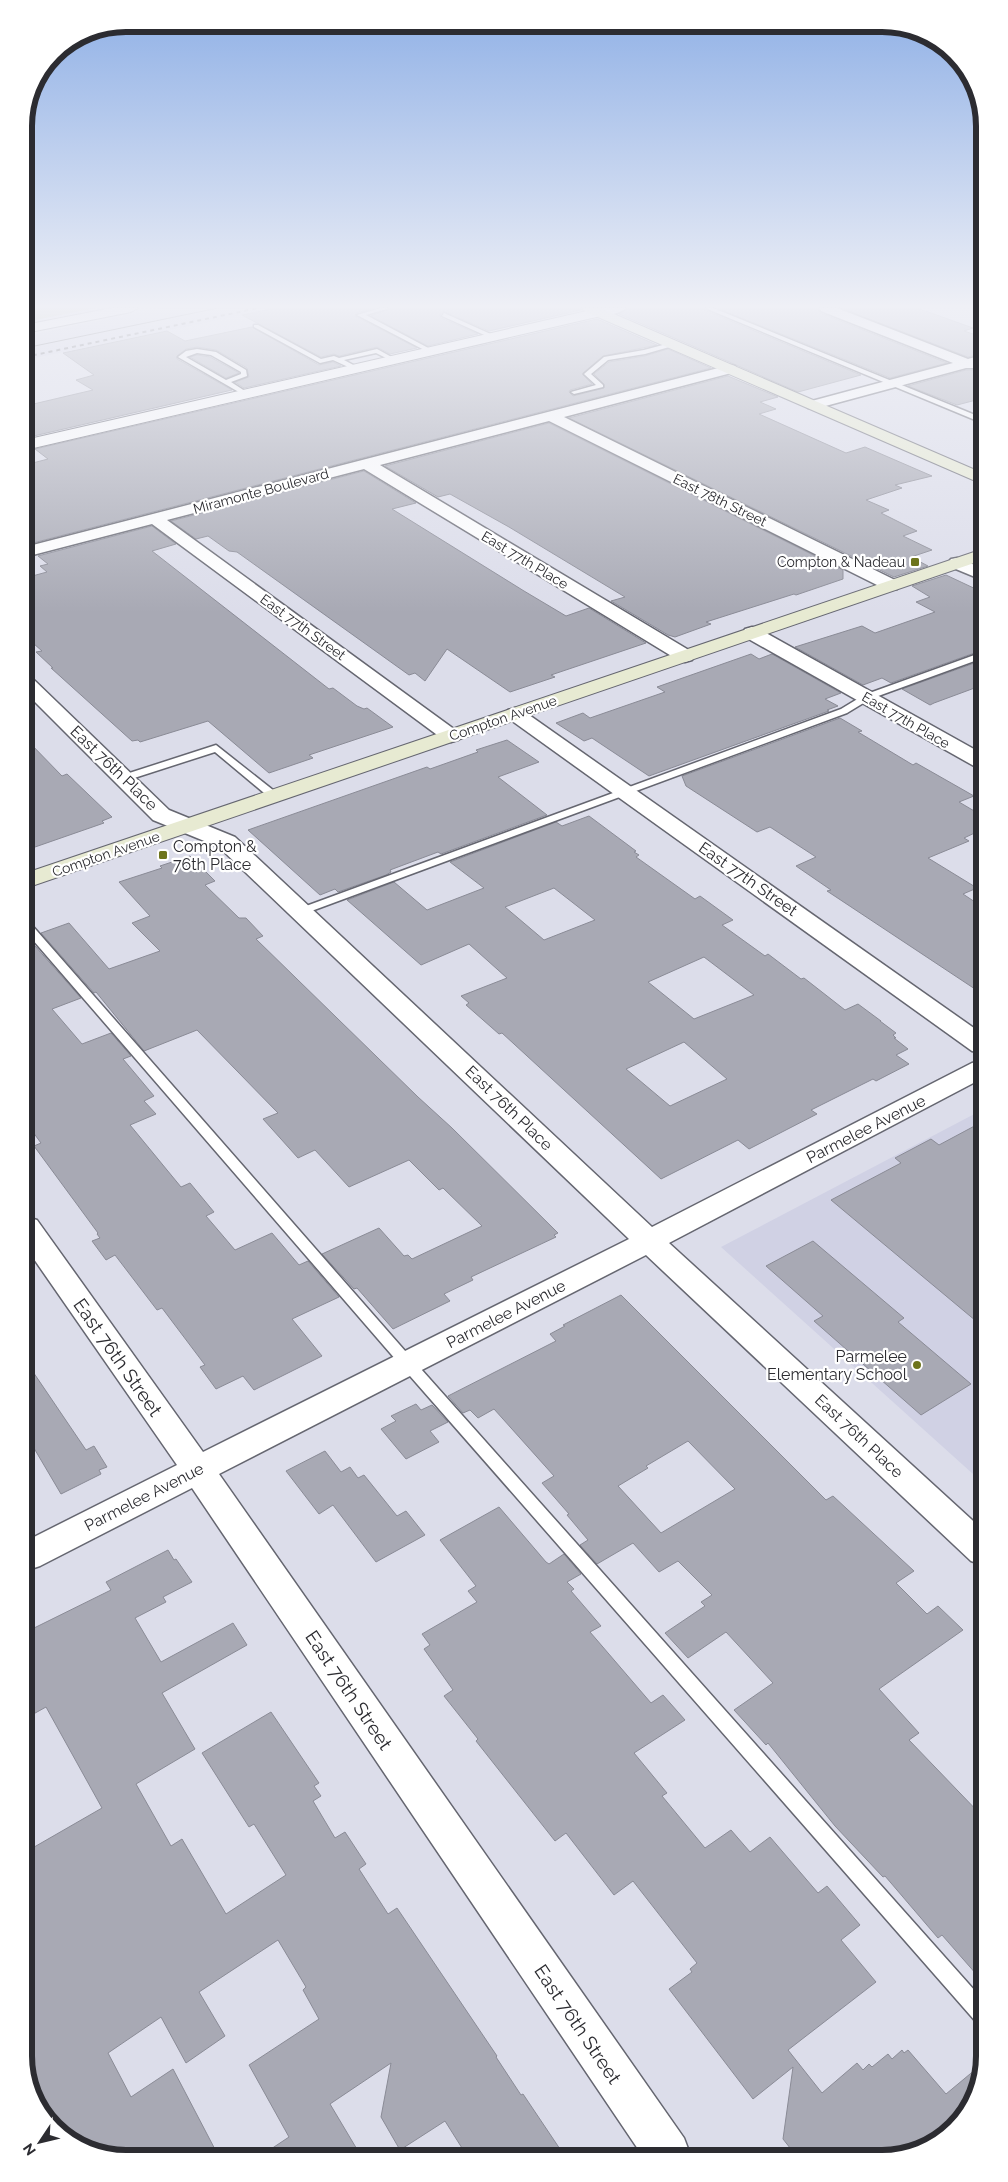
<svg xmlns="http://www.w3.org/2000/svg" width="1008" height="2182" font-family="Raleway,sans-serif">
<rect width="100%" height="100%" fill="#dcddea"/>
<g fill="#d0d1e4">
<polygon points="162,308 276,308 25,360 25,336"/>
<polygon points="982,1110 983,1483 721,1247"/>
</g>
<polygon fill="#b8be93" points="24,308 96,308 25,322"/>
<g fill="#a8a9b4" stroke="#8a8b96" fill-rule="evenodd">
<polygon points="276,308 375,308 356,313 355,316 417,348 390,354 377,347 339,356 334,354 321,357 242,315"/>
<polygon points="392,308 580,308 581,310 489,331 443,311 440,315 441,318 478,334 428,346 371,316"/>
<polygon points="628,308 703,308 704,310 861,375 798,392 619,314"/>
<polygon points="717,308 818,308 820,313 947,363 890,378"/>
<polygon points="841,308 917,308 973,328 964,331 979,336 979,354 968,357"/>
<polygon points="597,319 657,345 603,356 582,374 592,384 570,390 569,392 573,396 604,388 604,384 594,374 609,362 645,356 668,349 711,368 25,545 25,465 48,459 35,449"/>
<polygon points="252,327 319,365 333,362 341,366 244,388 235,382 249,377 247,368 216,350 197,347 186,349 177,356 177,359 232,390 25,438 25,406 93,390 76,380 94,375 63,353 167,331 185,341"/>
<polygon points="197,355 210,357 239,373 226,378 190,357"/>
<polygon points="979,367 980,399 957,405 908,386 966,370 977,370"/>
<polygon points="728,376 778,397 760,402 776,409 759,414 846,453 865,447 932,476 895,485 902,488 866,500 889,510 881,513 917,531 903,536 932,550 911,557 928,566 894,577 569,418"/>
<polygon points="549,423 843,570 843,579 796,595 794,594 706,622 711,624 675,637 668,635 611,601 625,597 509,527 450,494 438,497 385,466"/>
<polygon points="364,471 416,503 392,509 524,591 566,616 589,608 646,643 551,675 555,677 510,692 447,649 425,681 415,673 409,675 237,552 229,551 208,536 196,539 171,521"/>
<polygon points="152,526 176,544 152,551 329,689 333,688 357,706 364,709 367,708 393,727 309,755 313,758 269,773 208,721 140,742 138,740 132,741 51,668 53,668 36,652 42,651 25,636 25,578 47,572 40,566 48,564 38,556"/>
<polygon points="946,575 980,591 980,651 891,683 882,678 863,685 795,647 862,626 875,633 935,612 916,602 930,597 912,586"/>
<polygon points="751,654 759,659 772,654 841,693 825,699 838,706 827,710 829,711 649,776 592,738 584,741 556,723 583,713 590,718 665,692 657,687"/>
<polygon points="980,661 980,686 934,703 930,705 902,689"/>
<polygon points="840,718 862,731 858,732 913,765 916,763 974,796 959,802 981,815 981,830 964,838 969,841 928,858 977,888 963,894 981,906 981,993 827,891 831,890 796,866 816,857 770,827 757,832 686,786 682,776"/>
<polygon points="26,739 62,776 67,774 112,817 102,821 104,823 35,847 26,837"/>
<polygon points="507,740 539,762 498,777 547,815 441,854 438,852 390,870 391,872 386,875 338,892 335,889 320,895 248,830 427,767 430,769 478,752 476,750"/>
<path d="M589,816L636,851L634,852L639,855L636,857L695,899L700,896L733,920L722,925L765,956L768,954L801,979L804,978L845,1010L858,1004L881,1021H880L896,1033L893,1035L896,1038H894L908,1049L896,1055L909,1064L876,1081L873,1079L811,1110L817,1114L749,1149L738,1140L661,1179L502,1033L499,1034L466,1005L469,1003L461,996L507,978L469,944L421,965L347,900L394,882L427,910L484,888L450,862L556,822L562,826ZM554,888L595,920L544,940L505,907ZM704,957L754,995L694,1019L648,982ZM684,1042L727,1079L670,1106L626,1069Z"/>
<polygon points="190,856 215,881 205,885 239,918 246,918 263,936 256,939 418,1097 452,1128 558,1233 554,1235 556,1237 471,1277 473,1280 444,1294 450,1301 393,1329 357,1288 354,1289 322,1254 379,1228 404,1256 408,1255 412,1259 482,1226 443,1188 439,1190 409,1160 349,1187 315,1150 298,1158 263,1119 278,1113 197,1030 144,1051 96,992 94,993 41,933 69,923 109,969 160,951 132,923 150,916 119,882 162,868 160,866"/>
<polygon points="26,938 28,938 81,998 52,1009 82,1044 111,1033 131,1056 123,1059 154,1096 144,1101 156,1114 130,1125 181,1187 190,1183 214,1212 206,1216 235,1250 272,1233 299,1265 308,1261 339,1297 292,1319 322,1356 254,1390 243,1376 216,1389 200,1367 205,1365 162,1308 157,1310 115,1255 106,1260 92,1241 100,1238 97,1234 98,1233 34,1146 41,1143 27,1124"/>
<polygon points="982,1122 982,1326 831,1200 901,1163 895,1158 931,1139 939,1145"/>
<polygon points="813,1241 904,1318 898,1322 971,1384 921,1415 814,1321 823,1316 766,1266"/>
<path d="M621,1295L826,1500L833,1496L914,1571L896,1583L927,1614L938,1606L963,1630L879,1689L919,1733L909,1740L984,1818V1983L942,1935L938,1938L885,1876L883,1877L835,1826L768,1743L766,1745L734,1710L773,1683L726,1632L688,1658L665,1633L705,1606L701,1602L712,1595L678,1561L659,1572L633,1543L597,1564L580,1545L588,1540L567,1515L569,1514L542,1483L554,1476L494,1409L478,1418L470,1410L463,1413L448,1396L556,1341L550,1334L565,1326L563,1325ZM688,1441L735,1489L661,1533L618,1486L648,1468L646,1466Z"/>
<polygon points="27,1363 86,1450 94,1446 107,1467 99,1470 101,1474 61,1494 28,1438"/>
<polygon points="416,1404 421,1410 432,1405 448,1422 430,1431 439,1442 406,1459 381,1429 396,1421 391,1416"/>
<polygon points="325,1451 341,1472 350,1467 358,1478 364,1475 397,1516 406,1511 425,1535 376,1562 333,1505 319,1514 286,1471"/>
<polygon points="499,1507 546,1562 549,1564 564,1554 581,1574 567,1582 574,1589 571,1591 601,1626 590,1632 651,1703 663,1695 685,1720 634,1753 667,1793 662,1796 705,1848 731,1830 750,1852 770,1837 818,1893 827,1886 860,1925 841,1940 876,1982 788,2050 822,2093 857,2063 863,2070 869,2064 872,2067 888,2054 892,2059 902,2050 904,2053 908,2050 946,2094 982,2064 967,2113 915,2153 794,2153 783,2139 793,2067 753,2099 669,1989 692,1972 690,1969 697,1963 633,1881 614,1895 566,1833 555,1841 476,1741 478,1739 444,1696 453,1690 424,1649 430,1645 422,1634 477,1602 468,1591 476,1586 440,1540"/>
<polygon points="168,1550 174,1560 176,1559 192,1582 163,1597 166,1602 135,1618 161,1662 233,1623 247,1645 162,1693 195,1749 136,1784 171,1846 182,1839 226,1914 286,1875 254,1824 249,1827 202,1753 271,1712 319,1783 314,1786 321,1796 313,1801 335,1838 345,1832 366,1864 359,1869 388,1914 397,1908 497,2056 496,2057 521,2095 523,2094 564,2155 467,2156 445,2121 400,2150 381,2117 391,2063 330,2104 361,2156 259,2157 289,2137 249,2065 319,2019 303,1990 306,1987 278,1940 199,1992 225,2036 186,2063 161,2017 108,2053 131,2097 173,2069 219,2157 120,2158 64,2137 29,2089 29,1850 102,1808 46,1707 28,1717 28,1631 111,1590 106,1582"/>
</g>
<g fill="none" stroke-linecap="round" stroke-linejoin="round">
<g stroke="#656670" stroke-width="3">
<g id="service">
<polygon points="381,308 390,308 366,315 434,351 434,353 430,353 357,315"/>
<polygon points="705,308 713,308 980,417 980,422"/>
<polygon points="444,313 495,336 496,337 491,338 442,316"/>
<polygon points="254,325 258,325 321,359 334,356 339,358 377,349 397,360 392,361 376,353 344,360 359,368 360,369 357,371 333,360 320,363 254,327"/>
<polygon points="674,342 677,344 676,345 645,354 608,360 591,374 603,385 603,387 574,394 571,392 596,385 584,374 604,357 644,350"/>
<path d="M197,349L216,352L246,370L247,376L231,382L248,393V395H244L178,357L186,351ZM197,353L211,355L241,372V374L226,380L186,357Z"/>
<polygon points="980,653 980,659 870,699 847,713 306,913 298,913 296,911 298,909 841,709 864,695"/>
<polygon points="216,745 278,794 278,798 270,798 215,752 128,780 120,780 119,778 120,776"/>
<polygon points="26,922 30,923 413,1360 984,2001 984,2026 977,2023 403,1368 26,932"/>
</g>
</g>
<g stroke="#656670" stroke-width="3">
<g id="minor">
<path d="M600,308H626C620,314 604,317 595,315L593,312Z"/>
<polygon points="820,308 837,308 968,359 979,356 979,364 977,368 966,368 818,408 808,408 806,405 808,402 953,363 821,311"/>
<polygon points="730,365 735,366 737,369 735,372 564,417 897,581 900,585 897,589 891,590 885,589 549,421 380,465 692,652 694,656 692,660 685,662 678,660 364,469 167,520 458,732 461,736 458,740 451,742 444,740 152,524 25,557 25,547"/>
<polygon points="957,558 980,567 980,579 951,567 948,563 951,559"/>
<polygon points="752,627 759,629 981,753 981,768 974,766 745,637 743,633 745,629"/>
<polygon points="25,676 32,678 169,810 235,837 652,1227 972,1063 981,1061 981,1079 669,1243 983,1530 983,1565 971,1561 646,1255 219,1474 684,2138 690,2154 642,2155 192,1488 40,1566 28,1570 28,1540 177,1465 27,1249 27,1217 37,1220 203,1452 629,1239 219,847 153,820 26,693"/>
<polygon points="515,708 522,710 981,1033 981,1053 972,1051 508,718 505,714 508,710"/>
</g>
</g>
<g stroke="#656670" stroke-width="2">
<g id="tertiary">
<polygon points="112,308 138,308 131,312 25,333 25,325"/>
<polygon points="600,308 605,309 607,312 605,315 25,450 25,440"/>
</g>
</g>
<g stroke="#656670" stroke-width="2">
<g id="secondary">
<polygon points="582,308 600,308 980,472 980,483 584,311"/>
<polygon points="980,550 980,561 26,888 26,873"/>
</g>
</g>
<use href="#service" fill="#fff" fill-rule="evenodd"/>
<use href="#minor" fill="#fff" fill-rule="evenodd"/>
<use href="#tertiary" fill="#fff" fill-rule="evenodd"/>
<use href="#secondary" fill="#e7ead2" fill-rule="evenodd"/>
<polyline stroke="#525359" stroke-width="1" points="25,348 218,308"/>
<polyline stroke="#525359" stroke-width="2" stroke-dasharray="4 4" stroke-linecap="butt" points="25,357 258,308"/>
</g>
<linearGradient id="sky" x2="0" y2="1"><stop stop-color="#8fb0e6"/><stop offset="0.5" stop-color="#eff0f6"/><stop offset="1" stop-color="#eff0f6" stop-opacity="0"/></linearGradient>
<rect width="1008" height="613" fill="url(#sky)"/>
<g fill="#6d741c" stroke="#fff" stroke-width="2">
<rect x="910" y="557" width="10" height="10" rx="2.5"/>
<rect x="158" y="850" width="10" height="10" rx="2.5"/>
<circle cx="917" cy="1365" r="5"/>
</g>
<g text-anchor="middle" dominant-baseline="central" stroke-width="4.5" stroke-linejoin="round" paint-order="stroke">
<g font-size="14" fill="#2c2c31" stroke="#fff">
<text transform="translate(261 491) rotate(-15)">Miramonte Boulevard</text>
<text transform="translate(720 500) rotate(26)">East 78th Street</text>
<text transform="translate(525 560) rotate(31)">East 77th Place</text>
<text transform="translate(303 627) rotate(36)">East 77th Street</text>
<text transform="translate(503 718) rotate(-19)">Compton Avenue</text>
<text transform="translate(906 720) rotate(30)">East 77th Place</text>
<text transform="translate(106 854) rotate(-19)">Compton Avenue</text>
</g>
<g font-size="14" fill="#2c2c31" stroke="#fff" text-anchor="end">
<text x="905" y="562">Compton &amp; Nadeau</text>
</g>
<g font-size="16" fill="#2c2c31" stroke="#fff">
<text transform="translate(114 768) rotate(44)">East 76th Place</text>
<text transform="translate(748 879) rotate(35)">East 77th Street</text>
<text transform="translate(509 1108) rotate(44)">East 76th Place</text>
<text transform="translate(866 1129) rotate(-27)">Parmelee Avenue</text>
<text transform="translate(506 1314) rotate(-27)">Parmelee Avenue</text>
<text transform="translate(859 1436) rotate(43)">East 76th Place</text>
<text transform="translate(144 1497) rotate(-27)">Parmelee Avenue</text>
</g>
<g font-size="16" fill="#2c2c31" stroke="#fff" text-anchor="start">
<text x="173" y="846">Compton &amp;<tspan x="173" dy="18">76th Place</tspan></text>
<text x="907" y="1356" text-anchor="end">Parmelee<tspan x="907" dy="18">Elementary School</tspan></text>
</g>
<g font-size="19" fill="#2c2c31" stroke="#fff">
<text transform="translate(118 1357) rotate(55)">East 76th Street</text>
<text transform="translate(349 1690) rotate(56)">East 76th Street</text>
<text transform="translate(578 2024) rotate(56)">East 76th Street</text>
</g>
</g>
<path d="M0 0H1008V2182H0ZM126 32H882A94 94 0 0 1 976 126V2056A94 94 0 0 1 882 2150H126A94 94 0 0 1 32 2056V126A94 94 0 0 1 126 32Z" fill="#fff" fill-rule="evenodd"/>
<path fill="none" stroke="#2c2c31" stroke-width="6" d="M126 32H882A94 94 0 0 1 976 126V2056A94 94 0 0 1 882 2150H126A94 94 0 0 1 32 2056V126A94 94 0 0 1 126 32Z"/>
<g transform="translate(40 2142) rotate(235)" stroke="#ffffff" stroke-width="4" paint-order="stroke">
<path d="M0-4L9 19L0 12L-9 19Z" fill="#2c2c31"/>
<text y="-8" font-size="14" font-weight="bold" text-anchor="middle" fill="#2c2c31">N</text>
</g>
</svg>
